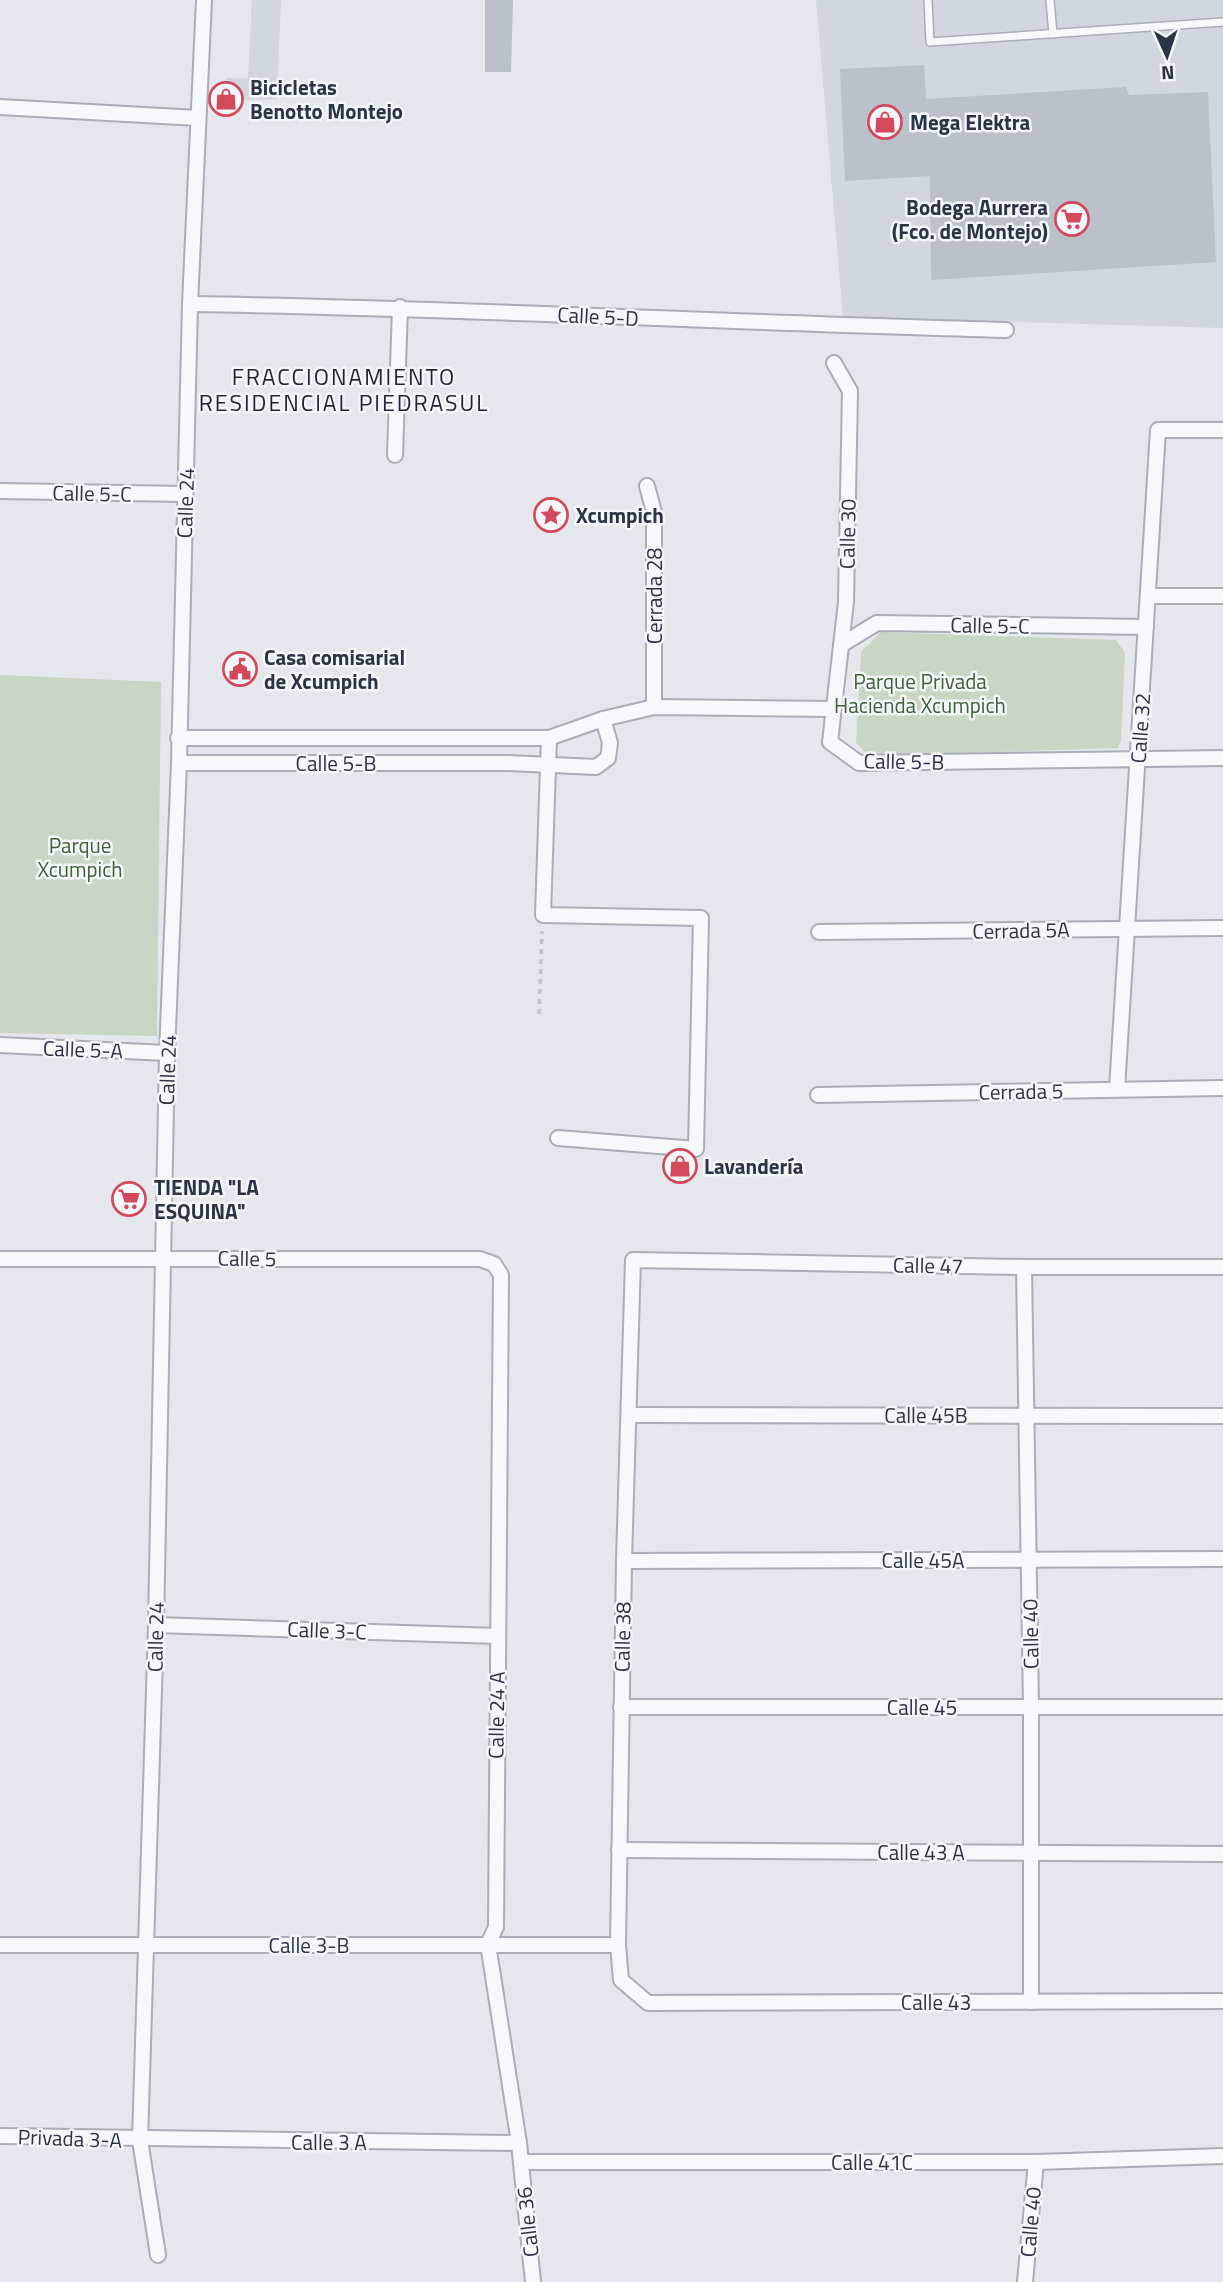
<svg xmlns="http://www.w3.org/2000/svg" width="1223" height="2282" font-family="'Titillium Web',sans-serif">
<rect width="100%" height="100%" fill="#e4e7ec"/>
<g fill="#d2d6de">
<polygon points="252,0 281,0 277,99 226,101 227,78 248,78"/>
<polygon points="816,0 1223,0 1223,328 843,317"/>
</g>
<g fill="#c9d6c5">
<polygon points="881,632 1116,640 1125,653 1121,741 1118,748 869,756 856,743 861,652"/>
<polygon points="0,675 161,682 157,1036 0,1033"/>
</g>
<g fill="#bbc0ca">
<polygon points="485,0 513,0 511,72 485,72"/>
<polygon points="924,65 926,99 1126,87 1129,95 1208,92 1216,262 931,280 930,176 845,181 840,69"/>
</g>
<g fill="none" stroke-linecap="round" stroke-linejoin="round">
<g stroke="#a9aeb7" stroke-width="10">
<g id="service">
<polyline points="928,0 930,42 1223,22"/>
<polyline points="1050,0 1053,34"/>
</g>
</g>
<g stroke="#a9aeb7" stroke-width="18">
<g id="minor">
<polyline points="0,107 198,118"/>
<path d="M190,304C463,308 734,323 1006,330"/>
<polyline points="834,363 850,391 846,602 830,742 859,763 1223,758"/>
<polyline points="395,455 400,307"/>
<polyline points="647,486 654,512 654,707"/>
<polyline points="0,491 185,494"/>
<polyline points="1148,596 1223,596"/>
<polyline points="841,645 877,623 1146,627"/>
<polyline points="178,738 549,738"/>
<polyline points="179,763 506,763 596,767 608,758 610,743 603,719"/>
<polyline points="819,932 1223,928"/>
<polyline points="0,1045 167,1053"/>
<polyline points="1117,1089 1158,430 1223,430"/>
<polyline points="818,1095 1223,1088"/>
<polyline points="558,1138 696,1149 701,918 543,915 549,738 603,719 654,707 834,709"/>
<polyline points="0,1259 480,1259 494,1264 501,1275 496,1927 488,1944 519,2143 533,2282"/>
<polyline points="1024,1267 1031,1707 1031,2002"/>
<polyline points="1223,1267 1024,1267 633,1260 624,1561 618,1945 621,1980 648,2003 1223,2001"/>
<polyline points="629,1415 1223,1416"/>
<polyline points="624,1561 1223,1559"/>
<polyline points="156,1625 498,1636"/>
<polyline points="621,1707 1223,1707"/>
<polyline points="619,1850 1223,1854"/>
<polyline points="0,1945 618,1945"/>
<polyline points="0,2136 519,2143"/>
<polyline points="521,2162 1036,2162 1223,2156"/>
<polyline points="158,2255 140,2140 156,1625 167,1053 179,763 190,304 204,0"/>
<polyline points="1025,2282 1036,2162"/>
</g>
</g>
<polyline stroke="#c2c5cb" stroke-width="3.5" stroke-dasharray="5 5" stroke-linecap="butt" points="539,1014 542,931"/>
<use href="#service" stroke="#f7f8fa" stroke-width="7"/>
<use href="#minor" stroke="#f7f8fa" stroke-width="14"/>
</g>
<defs>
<g id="shop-ring" transform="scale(1.75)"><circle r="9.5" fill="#f4f6f9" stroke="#d1495b" stroke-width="1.5"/><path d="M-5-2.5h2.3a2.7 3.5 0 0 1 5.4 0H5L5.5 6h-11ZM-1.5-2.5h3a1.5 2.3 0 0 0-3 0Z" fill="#d1495b"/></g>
<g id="supermarket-ring" transform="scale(1.75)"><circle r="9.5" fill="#f4f6f9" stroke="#d1495b" stroke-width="1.5"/><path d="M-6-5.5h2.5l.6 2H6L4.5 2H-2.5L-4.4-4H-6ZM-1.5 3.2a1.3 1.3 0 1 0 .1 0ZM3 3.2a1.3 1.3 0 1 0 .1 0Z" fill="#d1495b"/></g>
<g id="sight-ring" transform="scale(1.75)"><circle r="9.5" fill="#f4f6f9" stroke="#d1495b" stroke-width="1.5"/><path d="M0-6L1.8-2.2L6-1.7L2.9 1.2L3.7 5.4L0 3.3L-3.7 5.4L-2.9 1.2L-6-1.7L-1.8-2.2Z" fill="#d1495b"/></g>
<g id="civic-ring" transform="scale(1.75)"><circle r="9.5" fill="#f4f6f9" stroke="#d1495b" stroke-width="1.5"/><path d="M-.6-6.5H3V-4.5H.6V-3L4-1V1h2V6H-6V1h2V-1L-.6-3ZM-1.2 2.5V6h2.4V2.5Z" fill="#d1495b"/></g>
</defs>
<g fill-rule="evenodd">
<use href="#shop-ring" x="226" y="99"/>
<use href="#shop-ring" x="885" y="122"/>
<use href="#supermarket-ring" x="1072" y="219"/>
<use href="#sight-ring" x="551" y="515"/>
<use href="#civic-ring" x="240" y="669"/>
<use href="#shop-ring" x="680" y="1166"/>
<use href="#supermarket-ring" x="129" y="1199"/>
</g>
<g text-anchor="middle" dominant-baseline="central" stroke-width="5" stroke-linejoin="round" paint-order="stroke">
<g font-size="21" font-weight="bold" fill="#2b3445" stroke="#f4f6f9" text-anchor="start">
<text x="250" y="87">Bicicletas<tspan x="250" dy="24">Benotto Montejo</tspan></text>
<text x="910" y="122">Mega Elektra</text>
<text x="1048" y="207" text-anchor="end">Bodega Aurrera<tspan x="1048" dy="24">(Fco. de Montejo)</tspan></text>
<text x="576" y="515">Xcumpich</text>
<text x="264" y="657">Casa comisarial<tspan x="264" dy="24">de Xcumpich</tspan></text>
<text x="704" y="1166">Lavandería</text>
<text x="154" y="1187">TIENDA "LA<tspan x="154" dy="24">ESQUINA"</tspan></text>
</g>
<g font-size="21" fill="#2b3445" stroke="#f4f6f9">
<text transform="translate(598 316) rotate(3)">Calle 5-D</text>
<text transform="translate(92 493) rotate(1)">Calle 5-C</text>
<text transform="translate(185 503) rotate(-88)">Calle 24</text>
<text transform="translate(847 534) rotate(-89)">Calle 30</text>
<text transform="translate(654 596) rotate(-90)">Cerrada 28</text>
<text transform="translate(990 625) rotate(1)">Calle 5-C</text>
<text transform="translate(1140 728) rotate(-86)">Calle 32</text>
<text transform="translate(904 761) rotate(1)">Calle 5-B</text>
<text x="336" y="763">Calle 5-B</text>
<text transform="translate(1021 930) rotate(-1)">Cerrada 5A</text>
<text transform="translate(83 1049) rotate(2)">Calle 5-A</text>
<text transform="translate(167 1070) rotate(-88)">Calle 24</text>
<text transform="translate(1021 1091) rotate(-1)">Cerrada 5</text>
<text transform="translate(247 1258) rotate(1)">Calle 5</text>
<text transform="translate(928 1265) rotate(1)">Calle 47</text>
<text x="926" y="1415">Calle 45B</text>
<text x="923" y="1560">Calle 45A</text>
<text transform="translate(327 1630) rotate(2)">Calle 3-C</text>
<text transform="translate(1030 1634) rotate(-91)">Calle 40</text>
<text transform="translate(155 1637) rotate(-89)">Calle 24</text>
<text transform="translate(622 1637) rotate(-89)">Calle 38</text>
<text x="922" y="1707">Calle 45</text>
<text transform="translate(496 1715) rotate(-89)">Calle 24 A</text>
<text x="921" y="1852">Calle 43 A</text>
<text x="309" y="1945">Calle 3-B</text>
<text x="936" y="2002">Calle 43</text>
<text transform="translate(70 2138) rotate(2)">Privada 3-A</text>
<text x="329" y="2142">Calle 3 A</text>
<text x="872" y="2162">Calle 41C</text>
<text transform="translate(527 2222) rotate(-96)">Calle 36</text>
<text transform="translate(1030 2222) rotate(-85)">Calle 40</text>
</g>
<g font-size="21" fill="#3f6138" stroke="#f4f6f9">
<text x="920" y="681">Parque Privada<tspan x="920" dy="24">Hacienda Xcumpich</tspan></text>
<text x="80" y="845">Parque<tspan x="80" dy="24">Xcumpich</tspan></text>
</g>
<g font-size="23" letter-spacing="2" fill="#1d2536" stroke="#f4f6f9">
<text x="344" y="376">FRACCIONAMIENTO<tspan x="344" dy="26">RESIDENCIAL PIEDRASUL</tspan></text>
</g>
</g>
<g transform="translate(1167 56) rotate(177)" stroke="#f4f6f9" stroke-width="5" paint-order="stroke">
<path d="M0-5L12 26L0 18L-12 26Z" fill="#2b3445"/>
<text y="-10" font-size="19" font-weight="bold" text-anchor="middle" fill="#2b3445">N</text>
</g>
</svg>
